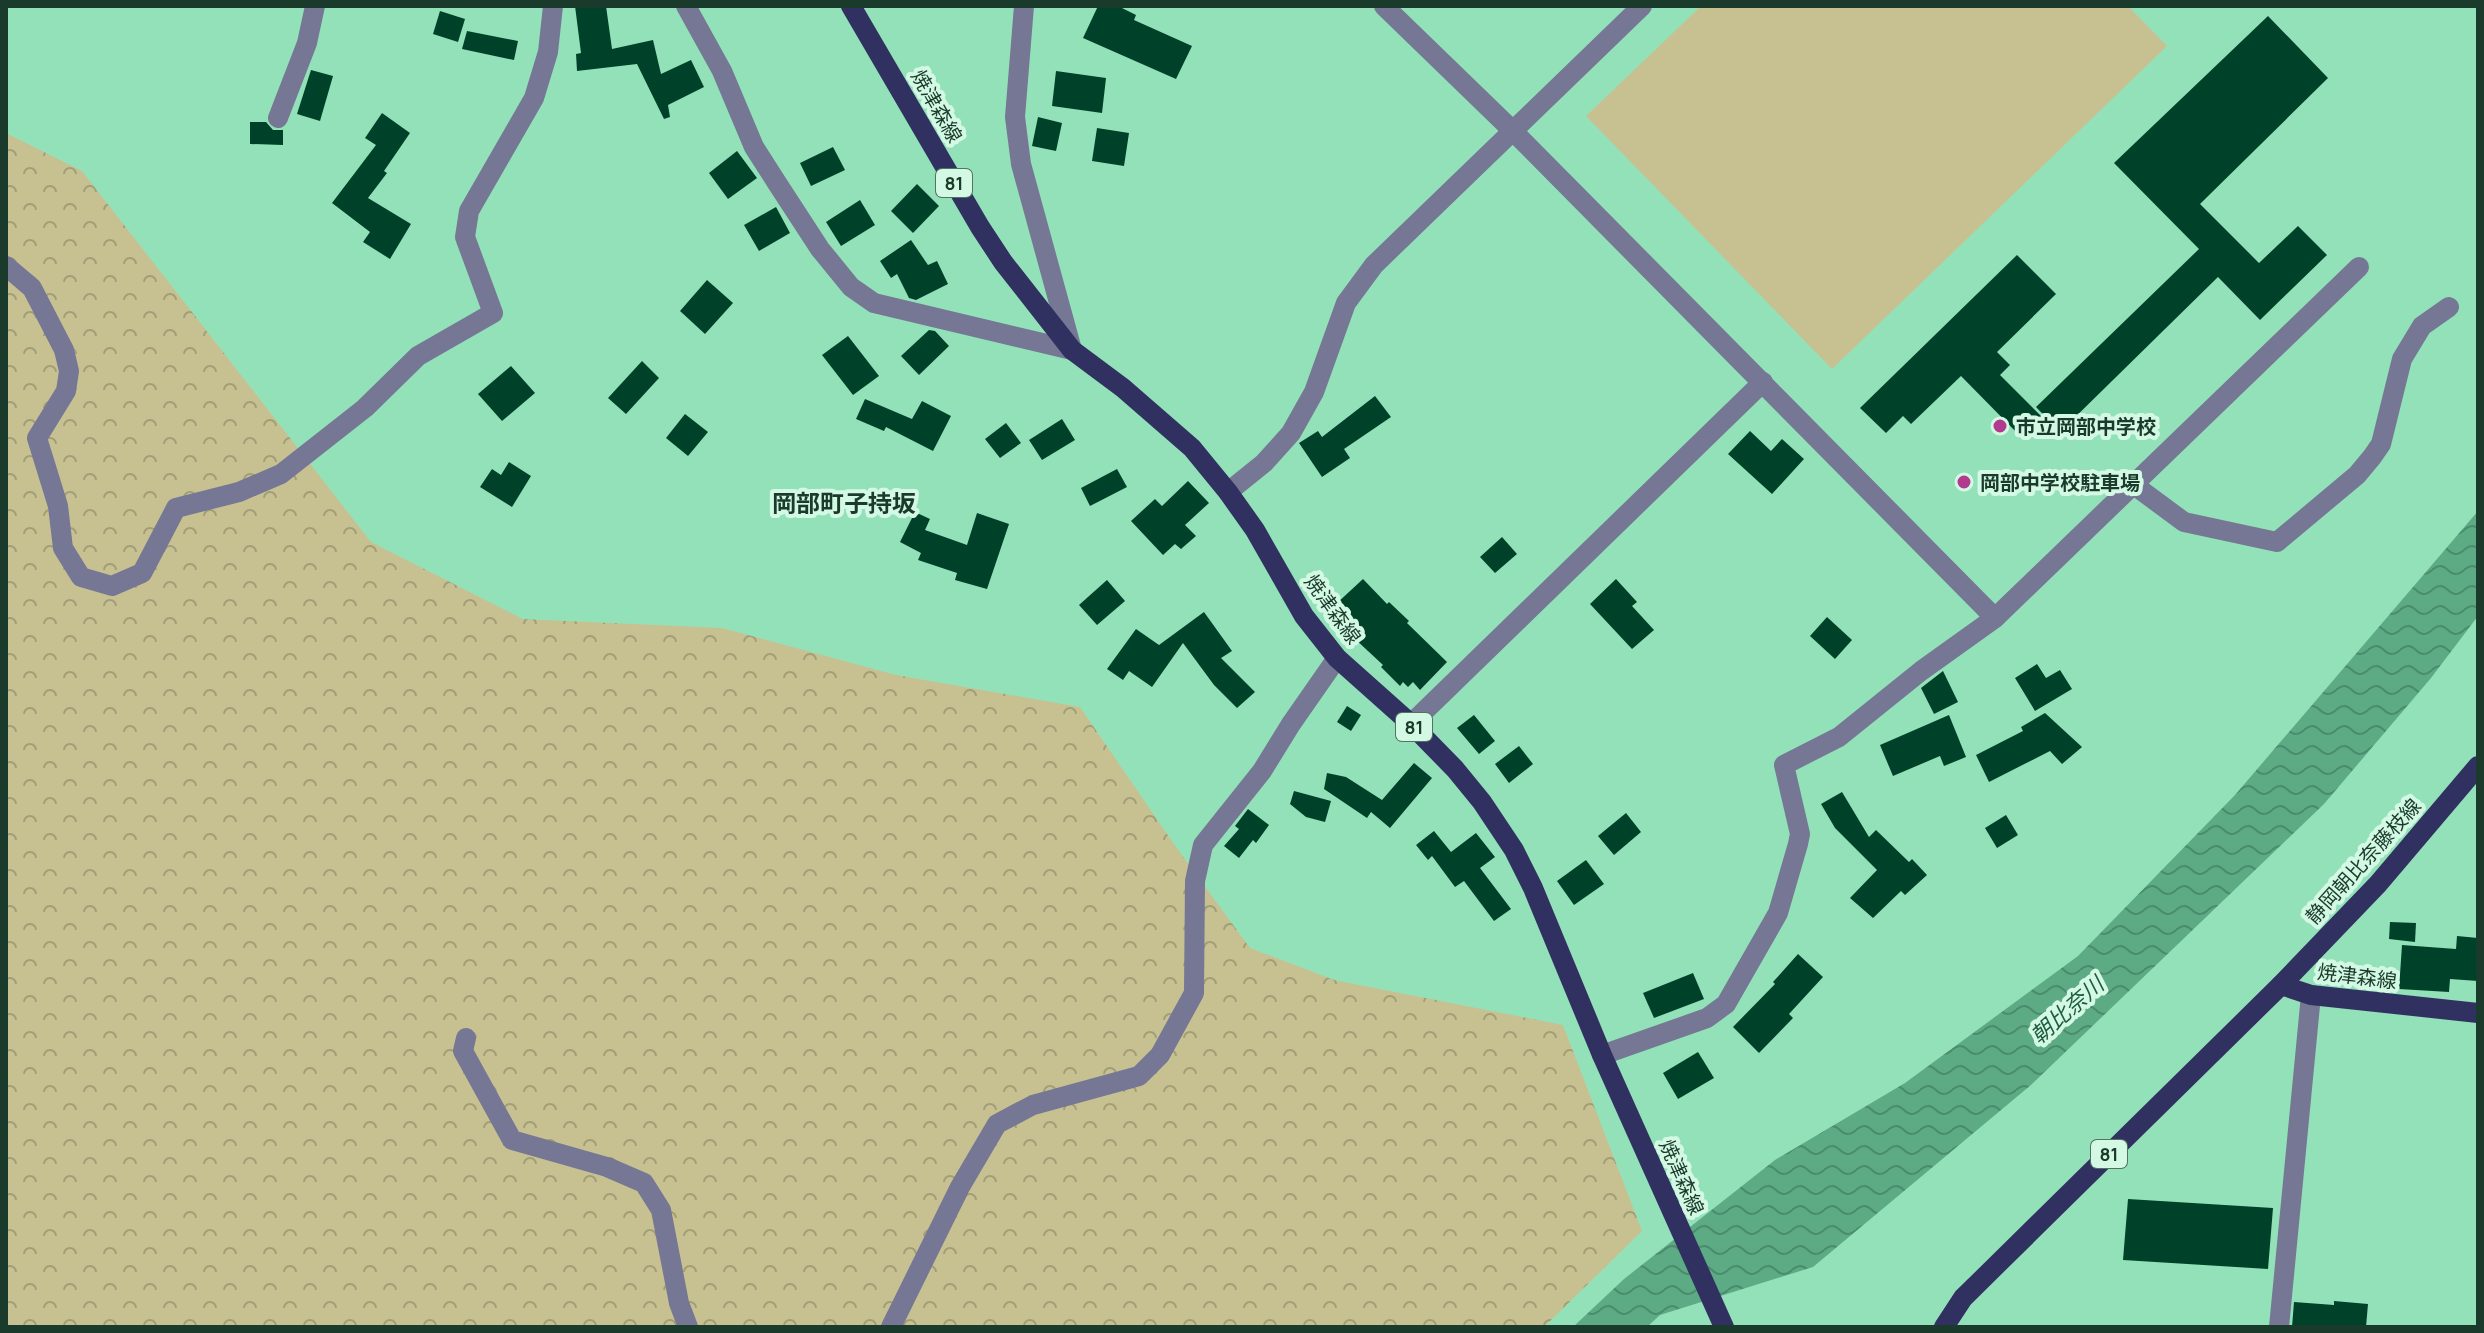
<svg xmlns="http://www.w3.org/2000/svg" width="2484" height="1333" font-family="Manrope,'Noto Sans JP',sans-serif">
<defs>
<pattern id="forest-crowns" width="20" height="18" patternUnits="userSpaceOnUse" patternTransform="scale(2)"><rect width="20" height="18" fill="#c7c192"/><path d="M2 6a3 3 0 1 1 6 0M12 15a3 3 0 1 1 6 0" fill="none" stroke="#a19e77"/></pattern>
<pattern id="water-waves" width="16" height="10" patternUnits="userSpaceOnUse" patternTransform="scale(2)"><rect width="16" height="10" fill="#5cab85"/><path d="M0 5q4-4 8 0t8 0" fill="none" stroke="#4b8c6d"/></pattern>
</defs>
<rect width="100%" height="100%" fill="#93e1b9"/>
<polygon fill="#c7c192" points="1701,6 2128,6 2167,46 1832,369 1586,116"/>
<polygon fill="url(#forest-crowns)" points="6,133 82,171 371,542 523,619 722,628 896,675 1080,707 1176,847 1250,948 1334,980 1563,1025 1642,1231 1544,1327 6,1327"/>
<polygon fill="url(#water-waves)" points="2478,511 2478,616 2431,678 2324,804 2031,1085 1813,1267 1660,1315 1647,1327 1573,1327 1624,1279 1775,1160 1905,1083 2078,956 2235,795"/>
<g fill="#004229">
<polygon points="575,6 606,6 612,49 653,40 661,74 691,60 704,87 668,105 670,117 664,119 637,64 577,71 576,54 581,53"/>
<polygon points="1098,6 1118,6 1136,15 1134,20 1192,46 1176,79 1083,38"/>
<polygon points="440,11 465,19 458,42 433,34"/>
<polygon points="2268,16 2328,78 2200,204 2259,263 2298,226 2327,255 2260,320 2218,277 2060,432 2036,407 2199,249 2114,163"/>
<polygon points="467,31 518,41 514,60 462,49"/>
<polygon points="311,70 333,76 320,121 297,114"/>
<polygon points="1056,71 1106,78 1102,113 1052,106"/>
<polygon points="382,113 410,133 384,171 387,173 368,198 411,224 390,259 363,242 370,232 332,203 376,145 365,138"/>
<polygon points="1038,117 1062,123 1056,151 1032,146"/>
<polygon points="250,122 266,122 273,130 283,130 283,145 250,144"/>
<polygon points="1097,128 1129,133 1124,166 1092,161"/>
<polygon points="833,147 845,170 811,186 800,163"/>
<polygon points="737,151 757,178 728,199 709,173"/>
<polygon points="917,184 939,206 913,233 891,211"/>
<polygon points="860,200 875,225 841,246 826,222"/>
<polygon points="776,207 790,233 759,251 744,225"/>
<polygon points="911,240 928,265 937,261 948,284 916,300 909,298 897,274 891,278 880,261"/>
<polygon points="2017,255 2056,294 1997,352 2010,365 2000,375 2042,417 2021,437 1961,376 1911,424 1903,416 1886,433 1860,408"/>
<polygon points="707,280 733,303 705,334 680,311"/>
<polygon points="929,330 935,331 949,346 919,375 901,356"/>
<polygon points="848,336 879,376 853,395 822,355"/>
<polygon points="642,361 659,378 626,414 608,398"/>
<polygon points="511,366 535,393 502,421 478,394"/>
<polygon points="1375,396 1391,417 1344,449 1350,458 1322,477 1299,443 1318,431 1322,437"/>
<polygon points="865,399 912,419 922,401 951,416 933,451 886,427 884,431 856,419"/>
<polygon points="685,414 708,432 688,456 666,438"/>
<polygon points="1062,419 1075,440 1042,460 1029,440"/>
<polygon points="1006,423 1021,443 1000,458 985,439"/>
<polygon points="1750,431 1771,451 1782,439 1804,459 1772,494 1728,454"/>
<polygon points="509,462 531,476 512,507 480,487 492,469 501,475"/>
<polygon points="1117,469 1127,487 1090,506 1081,488"/>
<polygon points="1188,481 1209,503 1185,525 1196,536 1181,549 1175,544 1163,555 1131,521 1155,499 1162,506"/>
<polygon points="915,512 930,519 925,530 967,545 977,513 1009,524 987,589 955,580 957,573 918,560 921,553 900,542"/>
<polygon points="1502,537 1517,554 1495,573 1480,557"/>
<polygon points="1363,579 1387,604 1389,602 1409,621 1407,623 1447,662 1420,690 1413,682 1408,687 1403,682 1400,686 1381,667 1383,665 1354,638 1362,631 1336,604"/>
<polygon points="1616,579 1637,602 1632,606 1654,630 1632,649 1590,604"/>
<polygon points="1107,580 1125,601 1097,625 1079,605"/>
<polygon points="1204,612 1232,651 1221,658 1255,692 1237,708 1214,685 1183,643 1152,687 1129,671 1123,680 1107,669 1136,629 1159,645"/>
<polygon points="1827,617 1852,640 1835,659 1810,636"/>
<polygon points="2037,664 2046,678 2060,670 2072,689 2035,711 2015,678"/>
<polygon points="1943,671 1958,702 1934,714 1921,688"/>
<polygon points="1347,706 1361,715 1351,731 1337,722"/>
<polygon points="2045,713 2082,747 2062,764 2050,751 1989,782 1976,755 2023,731 2021,727"/>
<polygon points="1474,715 1495,741 1479,754 1457,728"/>
<polygon points="1949,715 1966,757 1944,766 1940,756 1893,776 1880,745"/>
<polygon points="1519,746 1533,764 1509,783 1495,764"/>
<polygon points="1414,763 1432,778 1390,828 1371,812 1367,818 1324,789 1327,773 1346,777 1382,800"/>
<polygon points="1294,791 1331,801 1325,822 1306,817 1290,804"/>
<polygon points="1842,792 1869,837 1876,830 1909,862 1912,859 1927,875 1905,895 1901,891 1873,918 1850,898 1877,870 1835,828 1821,804"/>
<polygon points="1248,809 1269,825 1256,843 1253,840 1239,858 1224,846 1239,829 1235,826"/>
<polygon points="1626,813 1641,832 1614,855 1598,836"/>
<polygon points="2006,815 2018,835 1997,848 1985,828"/>
<polygon points="1434,831 1451,852 1476,833 1495,857 1480,868 1511,909 1494,921 1464,881 1455,887 1432,856 1428,860 1416,845"/>
<polygon points="1586,860 1604,884 1574,905 1557,881"/>
<polygon points="2390,922 2416,923 2415,942 2389,939"/>
<polygon points="2457,936 2478,938 2478,981 2450,979 2449,992 2399,989 2402,945 2456,949"/>
<polygon points="1798,954 1823,977 1789,1014 1793,1018 1759,1053 1733,1027 1775,984 1773,982"/>
<polygon points="1693,973 1704,999 1654,1018 1643,993"/>
<polygon points="1698,1052 1714,1078 1678,1099 1663,1073"/>
<polygon points="2128,1199 2273,1208 2268,1269 2123,1260"/>
<polygon points="2334,1301 2368,1304 2366,1327 2292,1327 2294,1302 2334,1305"/>
</g>
<g fill="none" stroke-linecap="round" stroke-linejoin="round">
<g stroke="#757794" stroke-width="20">
<polyline points="686,6 722,71 754,147 777,183 820,249 851,287 874,303 1072,350 1021,164 1015,117 1024,6"/>
<polyline points="1384,6 1514,132 1995,618"/>
<polyline points="278,118 307,43 315,6"/>
<polyline points="6,266 32,288 64,350 69,371 66,391 37,438 58,506 63,548 81,577 112,586 142,573 176,508 239,492 281,474 365,408 418,356 493,313 465,237 469,211 534,98 548,52 553,6"/>
<polyline points="2134,485 2184,522 2277,542 2357,475 2372,457 2381,444 2402,359 2422,326 2449,307"/>
<polyline points="1228,492 1264,463 1291,433 1314,392 1346,303 1374,265 1642,6"/>
<polyline points="1411,724 1763,382"/>
<polyline points="466,1038 463,1051 512,1140 607,1167 644,1183 661,1210 679,1303 688,1327"/>
<polyline points="1602,1055 1707,1018 1726,1004 1778,913 1798,844 1800,834 1784,765 1839,737 1921,671 1995,618 2359,267"/>
<polyline points="891,1327 960,1187 997,1124 1033,1105 1139,1076 1160,1055 1194,993 1195,881 1203,845 1262,771 1291,724 1337,658"/>
<polyline points="2279,1327 2311,995"/>
</g>
<g stroke="#313161" stroke-width="20">
<polyline points="851,6 980,227 1003,262 1072,350 1123,388 1192,448 1228,492 1255,530 1304,616 1337,658 1411,724 1455,769 1482,802 1514,850 1533,888 1602,1055 1724,1327"/>
<polyline points="2281,985 2311,995 2478,1013"/>
<polyline points="1944,1327 1963,1298 2281,985 2378,884 2478,766"/>
</g>
</g>
<g fill="#b23b90" stroke="#d3f8e3" stroke-width="3">
<circle cx="2000" cy="426" r="8"/>
<circle cx="1964" cy="482" r="8"/>
</g>
<g text-anchor="middle" dominant-baseline="central" stroke-width="8" stroke-linejoin="round" paint-order="stroke">
<g fill="#d3f8e3" stroke="#527362" stroke-width="2">
<rect x="936" y="169" width="36" height="28" rx="6"/>
<rect x="1396" y="713" width="36" height="28" rx="6"/>
<rect x="2091" y="1140" width="36" height="28" rx="6"/>
</g>
<g font-size="18" font-weight="bold" fill="#1a3a2b">
<text x="954" y="183">81</text>
<text x="1414" y="727">81</text>
<text x="2109" y="1154">81</text>
</g>
<g font-size="20" fill="#1a3a2b" stroke="#d3f8e3">
<text transform="translate(937 106) rotate(60)">焼津森線</text>
<text transform="translate(1333 609) rotate(54)">焼津森線</text>
<text transform="translate(2363 861) rotate(-48)">静岡朝比奈藤枝線</text>
<text transform="translate(2357 976) rotate(7)">焼津森線</text>
<text transform="translate(1682 1177) rotate(66)">焼津森線</text>
</g>
<g font-size="20" font-weight="bold" fill="#1a3a2b" stroke="#d3f8e3" text-anchor="start">
<text x="2016" y="426">市立岡部中学校</text>
<text x="1980" y="482">岡部中学校駐車場</text>
</g>
<g font-size="22" font-style="italic" fill="#1f5b40" stroke="#d3f8e3">
<text transform="translate(2067 1010) rotate(-41)">朝比奈川</text>
</g>
<g font-size="24" font-weight="bold" fill="#1a3a2b" stroke="#d3f8e3">
<text x="844" y="502">岡部町子持坂</text>
</g>
</g>
<rect width="2484" height="1333" fill="none" stroke="#1a3a2b" stroke-width="16"/>
</svg>
